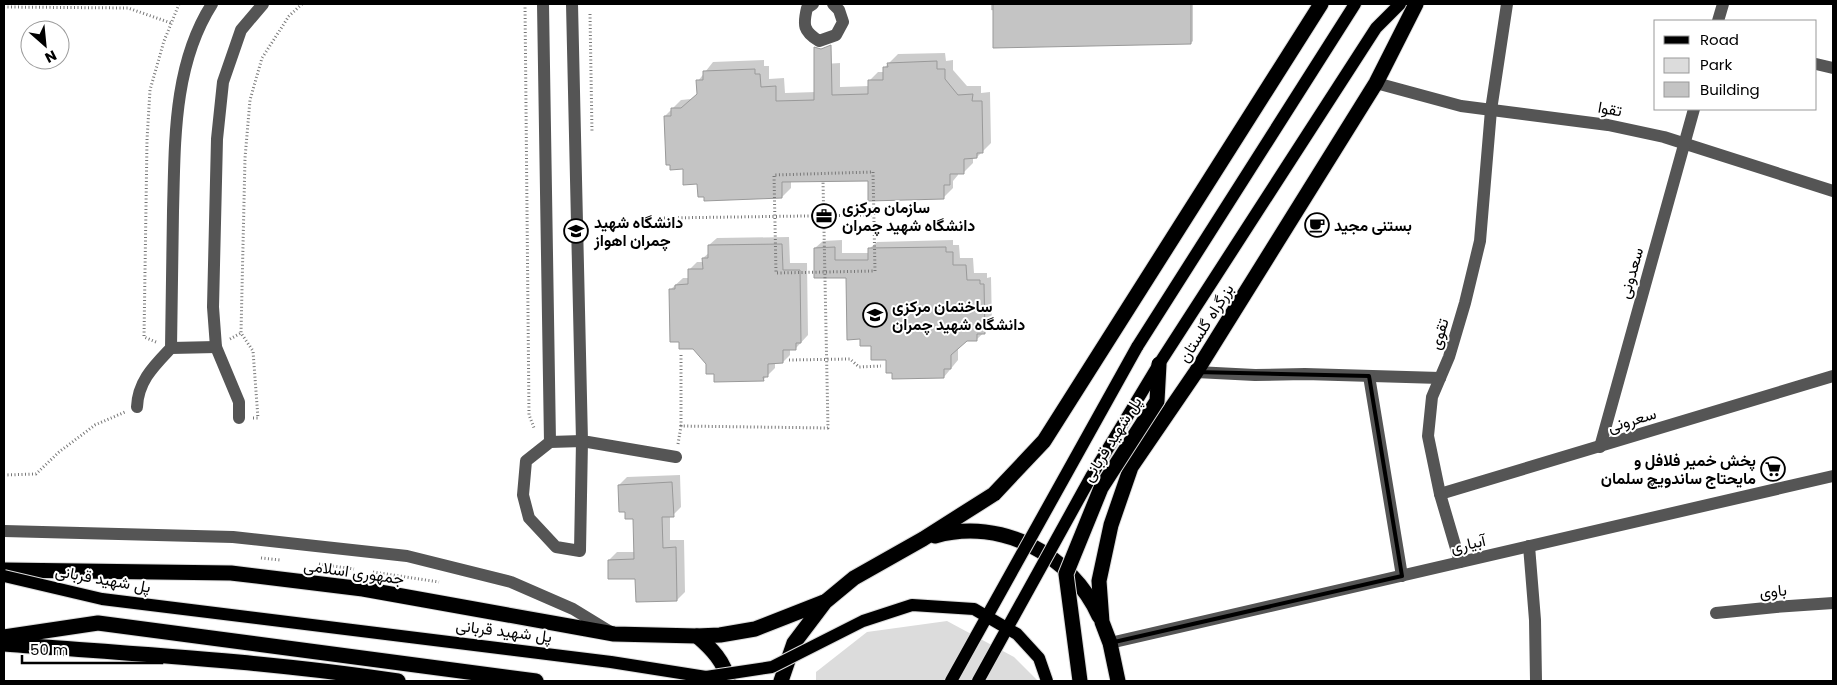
<svg xmlns="http://www.w3.org/2000/svg" width="1837" height="685" font-family="Poppins,Vazirmatn,sans-serif">
<rect width="100%" height="100%" fill="#fff"/>
<polygon fill="#dcdcdc" points="947,621 1014,657 1038,681 816,681 816,672 867,632"/>
<g fill="#0003">
<polygon points="991,4 1193,4 1193,41 1191,43 991,10"/>
<polygon points="945,53 946,61 953,60 953,70 967,86 981,86 981,93 990,92 991,143 977,157 973,157 973,163 964,172 958,173 958,175 953,181 953,188 944,197 869,180 791,181 791,188 782,197 698,183 665,116 681,100 691,99 698,94 698,81 713,62 764,60 764,66 769,66 769,79 784,78 785,93 816,92 824,64 840,63 840,87 869,86 869,81 878,72 884,72 884,68 898,54"/>
<polygon points="789,237 790,263 807,263 808,335 796,348 790,348 790,355 783,362 775,362 775,368 763,380 715,373 694,347 670,290 683,278 689,278 689,270 697,262 704,262 703,258 710,252 709,245 717,238"/>
<polygon points="842,240 842,253 869,253 869,249 877,242 953,240 953,245 959,245 960,258 973,258 974,273 987,273 987,278 991,277 992,325 976,340 966,340 958,347 958,360 944,377 888,359 873,344 848,277 815,248 823,241"/>
<polygon points="680,475 681,507 673,515 670,516 670,540 684,540 685,592 677,600 609,560 617,552 635,552 634,517 619,485 627,477"/>
</g>
<g fill="#c4c4c4" stroke="#999">
<polygon points="993,4 1191,4 1191,44 993,48"/>
<polygon points="831,45 832,95 868,94 868,80 883,80 883,67 888,67 887,63 937,61 937,69 945,69 945,79 958,95 973,94 972,101 982,101 983,153 977,153 977,158 964,159 964,174 950,174 950,185 944,185 944,199 868,201 868,181 782,182 782,198 704,201 704,197 698,197 697,184 683,185 683,169 670,170 670,165 666,165 664,116 671,116 671,108 681,108 697,94 696,80 703,80 703,71 755,69 755,74 760,74 761,87 776,86 776,101 814,100 814,47 821,49"/>
<polygon points="782,244 783,270 800,270 801,343 796,343 796,350 783,350 783,363 768,364 768,377 763,377 764,381 714,382 714,374 706,374 706,364 693,349 679,349 679,342 670,342 669,289 675,289 675,285 688,284 688,269 703,269 702,258 708,258 708,245"/>
<polygon points="835,247 835,260 868,260 868,248 946,247 946,252 953,252 953,265 966,265 967,280 980,280 980,284 984,284 985,334 977,334 977,341 967,341 951,355 951,369 944,369 944,378 892,379 892,373 886,373 886,360 871,360 871,346 860,346 860,339 847,340 846,278 814,278 814,248"/>
<polygon points="672,482 674,517 662,517 663,548 676,547 677,601 636,602 635,579 608,579 608,560 634,559 633,519 625,519 625,512 619,512 618,485"/>
</g>
<g fill="none" stroke-linecap="round" stroke-linejoin="round">
<g stroke="#dbdbdb" stroke-width="14">
<g id="major">
<polyline points="1137,347 1355,4"/>
<polyline points="1159,364 1376,28 1400,4"/>
</g>
</g>
<g stroke="#dbdbdb" stroke-width="17">
<g id="highway">
<path d="M935,536C1002,517 1071,555 1099,616"/>
<polyline points="4,570 231,573 363,589 614,634 697,636 720,635 755,629 824,602"/>
<path d="M697,636C711,648 725,662 728,681"/>
<polyline points="4,637 98,623 536,681"/>
<path d="M4,644C135,654 267,661 398,681"/>
<polyline points="781,681 794,643 825,602 854,578 923,539 994,494 1044,441 1321,4"/>
<polyline points="1118,681 1110,643 1102,622 1099,581 1111,525 1131,467 1196,372 1376,83 1416,4"/>
</g>
</g>
<g stroke="#777" stroke-width="3" stroke-dasharray="1 2.5" stroke-linecap="butt">
<polyline points="525,4 529,415 534,428"/>
<polyline points="4,7 128,8 171,23"/>
<polyline points="590,14 592,133"/>
<polygon points="873,172 875,271 776,273 774,175"/>
<polyline points="664,218 874,215"/>
<polyline points="230,339 241,333"/>
<polyline points="156,342 144,337 147,140 150,90 164,41 179,4"/>
<polyline points="681,355 681,426"/>
<polyline points="789,360 850,359 859,367 881,366"/>
<polyline points="253,418 258,418 253,351 241,333 245,158 250,100 262,58 289,16 302,4"/>
<polyline points="678,444 681,426 828,428 823,181"/>
<polyline points="4,475 36,474 59,452 95,425 125,412"/>
<polyline points="261,558 280,560"/>
<polyline points="319,564 354,569"/>
<polyline points="373,572 439,582"/>
</g>
<g stroke="#555" stroke-width="12">
<polyline points="543,4 550,442"/>
<polyline points="572,4 582,441 676,457"/>
<path d="M813,4L807,8C803,25 803,31 819,41L836,35L843,22L839,10L833,4"/>
<polyline points="1718,21 1723,4"/>
<polyline points="1816,64 1833,68"/>
<polyline points="1376,83 1461,106 1608,125 1664,137 1833,191"/>
<polyline points="171,348 216,347"/>
<polyline points="1196,372 1255,375 1305,374 1440,378"/>
<polyline points="1369,376 1402,576"/>
<path d="M137,407C138,381 154,366 171,348C172,302 172,257 173,211C175,141 173,65 212,4"/>
<polyline points="239,418 239,402 216,347 213,307 217,139 223,82 241,30 263,4"/>
<polygon points="582,441 580,551 556,547 529,518 523,495 526,461 550,442"/>
<polyline points="1600,447 1694,109"/>
<polyline points="1440,494 1833,376"/>
<polyline points="4,531 233,537 407,556 511,582 573,609 609,631"/>
<polyline points="1529,546 1535,620 1536,681"/>
<polyline points="1460,562 1440,494 1428,436 1432,397 1449,357 1465,303 1480,241 1491,110 1507,4"/>
<polyline points="1716,613 1776,607 1833,603"/>
<polyline points="1110,643 1833,476"/>
</g>
<use href="#major" stroke="#000" stroke-width="12"/>
<use href="#highway" stroke="#000" stroke-width="15"/>
<g stroke="#dbdbdb" stroke-width="14" stroke-linecap="butt">
<g id="major-bridge">
<polyline points="4,576 102,599 611,662 706,677 772,667 863,621 912,605 974,609 1017,634 1039,658 1047,681"/>
<polyline points="951,681 1137,347"/>
<polyline points="978,681 1092,475 1159,364"/>
</g>
</g>
<g stroke="#dbdbdb" stroke-width="17" stroke-linecap="butt">
<polyline id="highway-bridge" points="1080,681 1066,574 1101,488 1157,401 1159,364"/>
</g>
<use href="#major-bridge" stroke="#000" stroke-width="12"/>
<use href="#highway-bridge" stroke="#000" stroke-width="15"/>
</g>
<path fill="none" stroke="#000" stroke-width="4" stroke-linejoin="round" d="M1196,372L1369,376L1402,576L1110,643L1102,622L1099,581L1111,525L1131,467Z"/>
<defs>
<g id="office-ring" transform="scale(1.25)"><circle r="9.5" fill="#fff" stroke="#000" stroke-width="1.5"/><path d="M-6-3h4V-5.5h4V-3h4V5H-6ZM-1-4.5V-3h2v-1.5ZM-6 0V1H6V0Z" fill="#000"/></g>
<g id="cafe-ring" transform="scale(1.25)"><circle r="9.5" fill="#fff" stroke="#000" stroke-width="1.5"/><path d="M-5.5-4.5H6V0H3Q3 3.5 0 3.5H-2.5Q-5.5 3.5-5.5 0ZM3-3.2v2h1.7v-2ZM-6 4.5H4V6H-6Z" fill="#000"/></g>
<g id="university-ring" transform="scale(1.25)"><circle r="9.5" fill="#fff" stroke="#000" stroke-width="1.5"/><path d="M0-5L7-2L0 1L-7-2ZM-4 1L0 2.5L4 1V4Q0 6-4 4Z" fill="#000"/></g>
<g id="supermarket-ring" transform="scale(1.25)"><circle r="9.5" fill="#fff" stroke="#000" stroke-width="1.5"/><path d="M-6-5.5h2.5l.6 2H6L4.5 2H-2.5L-4.4-4H-6ZM-1.5 3.2a1.3 1.3 0 1 0 .1 0ZM3 3.2a1.3 1.3 0 1 0 .1 0Z" fill="#000"/></g>
</defs>
<g fill-rule="evenodd">
<use href="#office-ring" x="824" y="216"/>
<use href="#cafe-ring" x="1317" y="225"/>
<use href="#university-ring" x="576" y="231"/>
<use href="#university-ring" x="875" y="315"/>
<use href="#supermarket-ring" x="1773" y="469"/>
</g>
<g text-anchor="middle" dominant-baseline="central" stroke-width="4" stroke-linejoin="round" paint-order="stroke">
<g font-size="16" fill="#000" stroke="#fff">
<text transform="translate(1610 109) rotate(10)">تقوا</text>
<text transform="translate(1631 273) rotate(-74)">سعدونی</text>
<text transform="translate(1206 323) rotate(-58)">بزرگراه گلستان</text>
<text transform="translate(1439 334) rotate(-73)">تقوی</text>
<text transform="translate(1632 420) rotate(-17)">سعرونی</text>
<text transform="translate(1112 439) rotate(-58)">پل شهید قربانی</text>
<text transform="translate(1468 544) rotate(-13)">آبیاری</text>
<text transform="translate(354 572) rotate(8)">جمهوری اسلامی</text>
<text transform="translate(103 579) rotate(10)">پل شهید قربانی</text>
<text transform="translate(1773 591) rotate(-5)">باوی</text>
<text transform="translate(504 631) rotate(7)">پل شهید قربانی</text>
</g>
<g font-size="16" font-weight="bold" fill="#000" stroke="#fff" text-anchor="start">
<text x="842" y="207">سازمان مرکزی<tspan x="842" dy="18">دانشگاه شهید چمران</tspan></text>
<text x="594" y="222">دانشگاه شهید<tspan x="594" dy="18">چمران اهواز</tspan></text>
<text x="1334" y="225">بستنی مجید</text>
<text x="892" y="306">ساختمان مرکزی<tspan x="892" dy="18">دانشگاه شهید چمران</tspan></text>
<text x="1756" y="460" text-anchor="end">پخش خمیر فلافل و<tspan x="1756" dy="18">مایحتاج ساندویچ سلمان</tspan></text>
</g>
</g>
<rect width="1837" height="685" fill="none" stroke="#000000" stroke-width="10"/>
<rect x="1654" y="20" width="162" height="90" fill="#ffffff" stroke="#999999"/>
<rect x="1664" y="36" width="25" height="8" fill="#000000" stroke="#999999"/>
<text x="1700" y="45" font-size="15" fill="#000000">Road</text>
<rect x="1664" y="58" width="25" height="15" fill="#dcdcdc" stroke="#999999"/>
<text x="1700" y="70" font-size="15" fill="#000000">Park</text>
<rect x="1664" y="82" width="25" height="15" fill="#c4c4c4" stroke="#999999"/>
<text x="1700" y="95" font-size="15" fill="#000000">Building</text>
<g transform="translate(45 45) rotate(153)"><circle r="24" fill="#ffffff" stroke="#999999"/>
<path d="M0-4L9 19L0 12L-9 19Z" fill="#000000"/>
<text y="-8" font-size="14" font-weight="bold" text-anchor="middle" fill="#000000">N</text>
</g>
<path d="M22 655v8h140v-8" fill="none" stroke="#000000" stroke-width="2.5"/>
<text x="30" y="655" font-size="15" fill="#000000" stroke="#ffffff" stroke-width="4" paint-order="stroke">50 m</text>
</svg>
